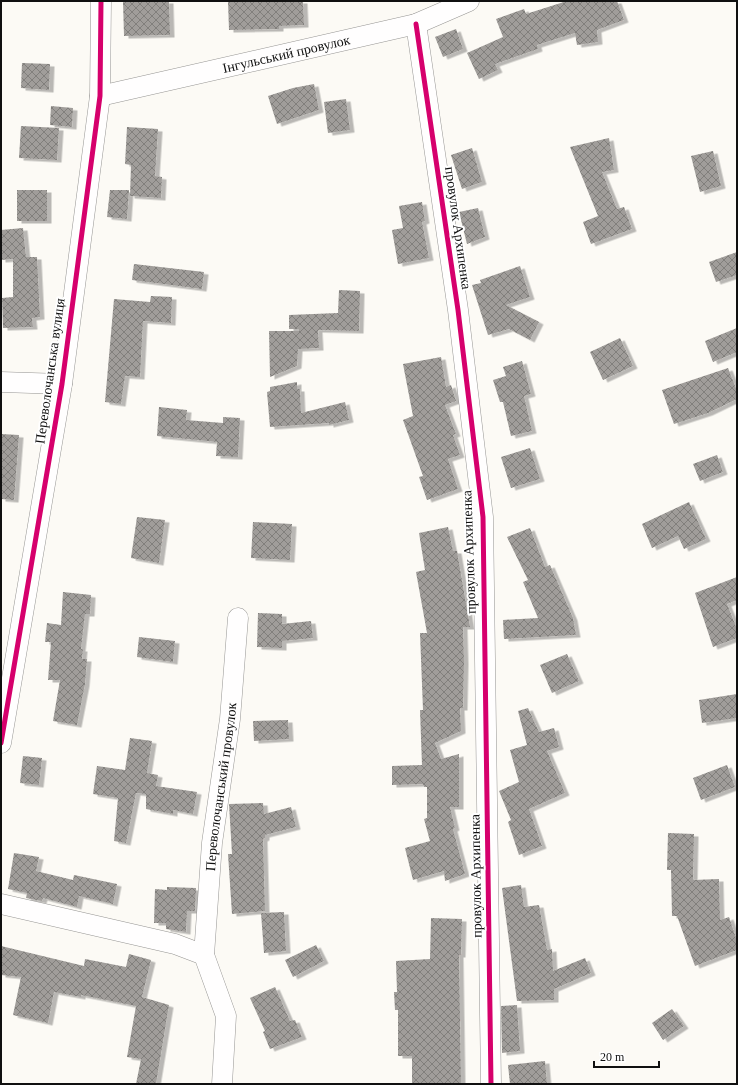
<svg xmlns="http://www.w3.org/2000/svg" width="738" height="1085" font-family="Georgia,serif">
<defs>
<pattern id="building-cross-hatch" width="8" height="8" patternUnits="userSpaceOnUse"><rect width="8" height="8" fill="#a09d9a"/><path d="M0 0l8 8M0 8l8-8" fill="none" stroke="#817f7c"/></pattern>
<filter id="shadow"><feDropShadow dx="4.5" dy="2.5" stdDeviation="0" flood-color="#0004"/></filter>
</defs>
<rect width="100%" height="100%" fill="#fcfaf5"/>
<g fill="url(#building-cross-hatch)" filter="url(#shadow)">
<polygon points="123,1 169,1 170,35 124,36"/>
<polygon points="228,1 303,1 304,25 279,26 279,29 229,30"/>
<polygon points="567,1 617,1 624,20 597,30 598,42 577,45 575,33 537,45 538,49 495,64 498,70 479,79 467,53 503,37 496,19 524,9 526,14"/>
<polygon points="456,29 463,49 443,57 435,37"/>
<polygon points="22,63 50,64 49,90 21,88"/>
<polygon points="314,84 319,110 277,124 268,96 293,88"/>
<polygon points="346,99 350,130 328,133 324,102"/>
<polygon points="51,106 73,108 72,127 50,125"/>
<polygon points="21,126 59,128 57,160 19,158"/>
<polygon points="127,127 158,129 155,176 162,177 161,198 130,196 131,165 125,164"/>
<polygon points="609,138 614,170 602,172 617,209 624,207 632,229 591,244 583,222 598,216 570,147"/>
<polygon points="472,148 482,182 462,189 451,155"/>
<polygon points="713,151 721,186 700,192 691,156"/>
<rect x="17" y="190" width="30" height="31"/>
<polygon points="110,190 129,190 127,219 107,217"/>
<polygon points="422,202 425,221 422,222 429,258 398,264 392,230 403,228 399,206"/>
<polygon points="478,208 485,237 467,244 459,212"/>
<polygon points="23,228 26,257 37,257 40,317 32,318 33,327 3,328 2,298 13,297 13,259 1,260 1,230"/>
<polygon points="737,252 737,275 716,282 709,262"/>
<polygon points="134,264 204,272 202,289 132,280"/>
<polygon points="520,266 530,297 506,305 539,322 530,340 509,329 488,335 472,285 481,283 480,280"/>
<polygon points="339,290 360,291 359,331 318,330 319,348 298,349 297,366 270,377 269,331 299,331 299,329 289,329 289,315 338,313"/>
<polygon points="151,296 172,297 171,323 143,321 140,377 125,376 121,404 105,402 114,299 150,302"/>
<polygon points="737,328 737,352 713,362 705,341"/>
<polygon points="620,338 633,366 603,380 590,352"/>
<polygon points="441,357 446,387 451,385 456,401 445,405 456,434 453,435 460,455 448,459 458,489 427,500 419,477 423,476 403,420 413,416 403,364"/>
<polygon points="522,361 531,394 524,396 532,431 511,436 503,402 500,402 493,380 506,376 503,367"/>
<polygon points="728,368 737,391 737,399 708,413 674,424 662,390"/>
<polygon points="297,382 297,389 300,389 301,413 345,402 349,420 329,425 329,423 270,427 267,392 270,391 270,387"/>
<polygon points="159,407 187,410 186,420 223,423 223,417 240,418 238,457 216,456 217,442 157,436"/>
<polygon points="1,434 19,435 14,500 1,499"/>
<polygon points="530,448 540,479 511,488 501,457"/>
<polygon points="717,455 723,472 700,481 693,464"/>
<polygon points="689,502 706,539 684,549 678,536 652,548 642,524"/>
<polygon points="137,517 165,520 159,563 131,558"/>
<polygon points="253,522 292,524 290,560 251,558"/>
<polygon points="448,527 453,551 457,551 470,627 463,627 464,662 463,708 460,708 461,731 435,743 441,759 459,754 459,807 450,807 455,828 453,829 465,874 445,881 444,871 413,880 405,848 430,841 424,819 427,818 427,787 424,787 423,784 392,785 392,766 422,765 420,710 423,710 420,633 427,633 416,572 425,570 419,533"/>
<polygon points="530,528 545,567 550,565 573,618 576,635 504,639 503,620 538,618 523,582 528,580 507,537"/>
<polygon points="737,577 737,600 727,604 737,629 737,638 713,647 695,593"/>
<polygon points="63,592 91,595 90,614 85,614 81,649 83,649 82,659 87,659 85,684 77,725 53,721 60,680 48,680 51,642 45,642 47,623 61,625"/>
<polygon points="258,613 282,614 282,624 311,621 313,638 282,641 282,648 257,647"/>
<polygon points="139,637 175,641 173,662 137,657"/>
<polygon points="567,654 579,681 552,693 540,665"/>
<polygon points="737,694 737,718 702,723 699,700"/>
<polygon points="528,708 539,732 554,728 559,747 547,751 565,793 529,809 542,846 519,855 508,822 511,820 499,791 519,782 510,750 527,745 518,711"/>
<polygon points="288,720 289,739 254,741 253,721"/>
<polygon points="130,738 152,741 147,773 158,775 156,786 197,792 193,814 173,810 173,814 146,809 146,794 136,793 126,843 114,841 118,798 93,794 97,766 125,770"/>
<polygon points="23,756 42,758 39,785 20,783"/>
<polygon points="727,765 735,787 701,800 693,778"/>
<polygon points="263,803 264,814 291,807 296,827 265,835 265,838 263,839 265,911 232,914 228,854 232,854 229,804"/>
<polygon points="668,833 694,834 693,880 719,879 720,920 729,917 737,941 737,950 695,966 677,916 672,916 671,870 667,870"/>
<polygon points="14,853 39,857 36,871 73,880 74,875 117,884 113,904 79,896 77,907 43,898 42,901 26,898 27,893 8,889"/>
<polygon points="521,885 524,907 539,905 547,950 552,949 553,971 585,958 591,973 554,989 554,1000 517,1001 502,888"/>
<polygon points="167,887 196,888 195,911 187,911 186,932 166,929 166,923 154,923 155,889 167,890"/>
<polygon points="284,912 286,951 264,953 261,913"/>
<polygon points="431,918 462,919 461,955 459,955 461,1084 412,1083 412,1056 398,1056 398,1010 395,1010 394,992 397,992 396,961 430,959"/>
<polygon points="316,945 324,961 293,977 285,960"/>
<polygon points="1,946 84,966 85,959 126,967 129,954 151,960 142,997 169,1005 156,1084 136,1084 141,1059 127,1057 136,1006 81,995 81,997 54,992 48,1023 13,1015 21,977 1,975"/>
<polygon points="275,987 290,1021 295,1020 302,1037 270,1049 263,1032 265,1031 250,998"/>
<polygon points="517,1005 520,1051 502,1053 501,1006"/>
<polygon points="672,1009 684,1026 663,1040 652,1023"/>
<polygon points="545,1061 547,1084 510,1084 508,1065"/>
</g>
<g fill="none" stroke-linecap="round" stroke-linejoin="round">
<g stroke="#969593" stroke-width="21">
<g id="street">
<polyline points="416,24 458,310 483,517 491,1084"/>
<path id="s1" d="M100,96L416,24L469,1"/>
<polyline points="1,382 62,384"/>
<polyline points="1,743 62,384 100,96 101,1"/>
<polyline points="1,904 175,944 204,955"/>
<path id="s2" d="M222,1084L226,1016L204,955L212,843L230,719L238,618"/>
</g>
</g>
<use href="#street" stroke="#fffefe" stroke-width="20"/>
<g stroke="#fff" stroke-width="8">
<g id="cycleway">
<polyline points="416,24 458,310 483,517 491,1084"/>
<polyline points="1,743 62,384 100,96 101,1"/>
</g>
</g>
<use href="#cycleway" stroke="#d6006c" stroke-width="5"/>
</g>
<g text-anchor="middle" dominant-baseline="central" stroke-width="4" stroke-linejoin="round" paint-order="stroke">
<g font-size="14" fill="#101010" stroke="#fff">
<text stroke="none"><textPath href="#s1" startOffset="191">Інгульський провулок</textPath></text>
<text transform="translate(458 228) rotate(82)">провулок Архипенка</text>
<text transform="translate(50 371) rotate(-82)">Переволочанська вулиця</text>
<text transform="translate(469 552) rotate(-92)">провулок Архипенка</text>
<text stroke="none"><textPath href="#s2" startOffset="302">Переволочанський провулок</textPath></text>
<text transform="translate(476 876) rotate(-91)">провулок Архипенка</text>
</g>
</g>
<rect width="738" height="1085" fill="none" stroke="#101010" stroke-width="4"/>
<path d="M594 1061v6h65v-6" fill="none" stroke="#101010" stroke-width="2"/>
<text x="600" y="1061" font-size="12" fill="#101010" stroke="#ffffff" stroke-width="3" paint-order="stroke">20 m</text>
</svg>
